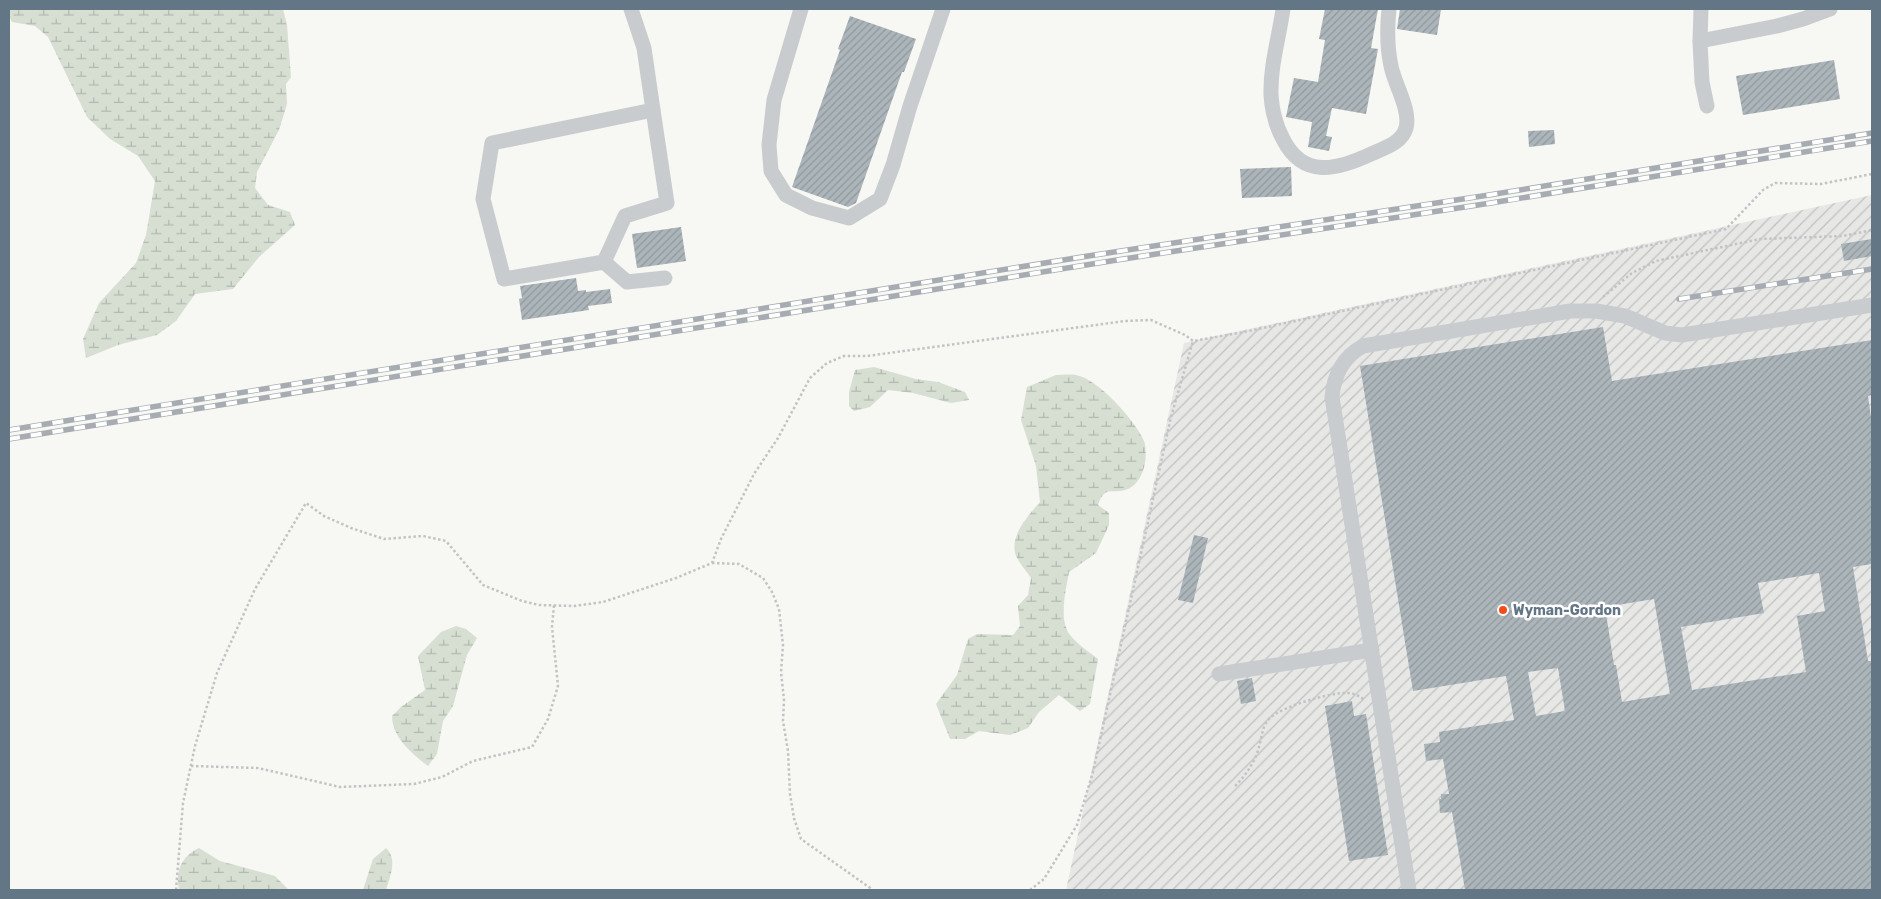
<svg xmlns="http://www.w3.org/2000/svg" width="1881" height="899" font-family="Rubik,sans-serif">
<defs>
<pattern id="industrial-furrows" width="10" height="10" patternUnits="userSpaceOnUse" patternTransform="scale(1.25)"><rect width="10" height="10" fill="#e7e8e6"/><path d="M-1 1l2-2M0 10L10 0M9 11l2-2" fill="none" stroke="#bfc1c0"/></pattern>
<pattern id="wetland-marsh" width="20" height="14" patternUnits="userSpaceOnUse" patternTransform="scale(1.25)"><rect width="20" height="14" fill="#d7dfd3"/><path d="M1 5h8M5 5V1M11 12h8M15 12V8" fill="none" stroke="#b2b9b1"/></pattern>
<pattern id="building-hatch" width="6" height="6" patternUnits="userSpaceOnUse" patternTransform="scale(1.25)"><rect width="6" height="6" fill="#acb5ba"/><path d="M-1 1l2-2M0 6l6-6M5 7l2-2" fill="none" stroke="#90989d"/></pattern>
</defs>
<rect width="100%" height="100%" fill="#f7f7f3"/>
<polygon fill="url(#industrial-furrows)" points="1872,195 1872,890 1066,890 1184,343"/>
<g fill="url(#wetland-marsh)">
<polygon points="9,9 283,9 287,25 291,77 286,84 287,104 279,130 257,172 255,188 268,205 290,212 295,225 259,257 233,289 195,294 176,321 157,335 118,345 86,358 83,339 99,303 136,263 146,235 155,181 138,156 110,139 87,117 48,37 35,26 12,22 9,16"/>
<polygon points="874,367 916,379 938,382 965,392 969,400 951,403 913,393 888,390 870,407 854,411 849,406 849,392 855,370"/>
<path d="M1056,375C1062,375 1070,374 1076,375C1098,379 1135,420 1144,441C1146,446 1146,457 1145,463C1143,474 1137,487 1125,490C1111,494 1105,485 1098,505L1109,513V525L1096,553L1069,572C1066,591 1058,618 1070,635C1077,644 1089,652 1098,659L1090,704L1080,711L1059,695L1039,712L1028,728L1010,735L979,731L965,739H950L936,704L957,675L968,639L977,634L1013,635L1020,626L1018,606L1028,595L1031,578C1027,572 1021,565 1017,558C1007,538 1028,516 1040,502L1036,466L1021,420L1027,387Z"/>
<path d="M456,626L466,629L477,638L467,655L453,706L443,721L437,754L428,766C412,754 392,737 392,716L401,707L425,690L418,656L441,632Z"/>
<path d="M199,848L220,861L275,876L289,890H179C175,872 181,856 199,848Z"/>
<path d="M386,848C398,859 390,877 386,890H363L373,859Z"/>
</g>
<g fill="url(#building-hatch)" fill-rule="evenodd">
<polygon points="1325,9 1378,9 1371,48 1378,49 1366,114 1332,108 1326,136 1332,137 1329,151 1308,147 1312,122 1286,117 1294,78 1318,82 1325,40 1319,39"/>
<polygon points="1400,9 1441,9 1437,35 1397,29"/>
<polygon points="850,16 916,39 904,72 902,72 856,203 848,207 792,187 840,50 838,49"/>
<polygon points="1834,60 1840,99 1743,115 1736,76"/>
<polygon points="1554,130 1555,144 1529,147 1528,131"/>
<polygon points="1291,167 1292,196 1242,198 1240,169"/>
<polygon points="681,227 686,261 637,268 632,234"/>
<polygon points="1872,239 1872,256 1844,261 1841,244"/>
<polygon points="576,278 578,291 586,290 586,292 610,289 612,303 588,306 589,310 522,320 519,299 522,298 520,286"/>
<path d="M1603,327L1612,381L1872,340V395L1868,396L1872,425V564L1853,567L1868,661H1872V890H1465L1452,812L1440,813L1439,799H1441V794H1449L1443,759L1426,761L1424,744L1440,742L1439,732L1514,720L1506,676L1413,691L1360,366ZM1819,573L1825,611L1797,616L1806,672L1692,690L1681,627L1764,613L1758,583ZM1654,599L1670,694L1622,702L1616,665H1614L1605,607ZM1558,668L1565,711L1536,716L1528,672Z"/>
<polygon points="1194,535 1208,538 1193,603 1178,600"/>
<polygon points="1252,678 1256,701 1241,704 1237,681"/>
<polygon points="1352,701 1354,716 1366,714 1388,855 1349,861 1325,706"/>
</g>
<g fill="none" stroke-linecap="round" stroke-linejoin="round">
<g stroke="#c2c3c5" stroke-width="2.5" stroke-dasharray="2.5 2.5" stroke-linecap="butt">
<polyline points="1603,297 1632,273 1656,261 1760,239 1843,236 1872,230"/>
<polyline points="712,563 739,564 763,578 772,592 779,609 783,645 781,672 784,700 783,721 788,751 790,794 794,818 801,839 873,890"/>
<polyline points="191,766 258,768 340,787 414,784 442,777 473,761 532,747 548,719 558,686 552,627 554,605"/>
<path d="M1235,786C1246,775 1255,762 1259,747C1262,737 1262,725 1270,718C1281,707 1331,692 1347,693C1354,693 1359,696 1365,700"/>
<polyline points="176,890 183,803 195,746 217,673 255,589 306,503 324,516 351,528 384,539 423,536 446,541 483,585 522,601 539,605 574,606 603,602 676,578 712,563 721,539 754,474 778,438 810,378 827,363 844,356 867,356 1125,321 1151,320 1185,335 1193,341 1244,332 1726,229 1763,190 1775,183 1821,184 1872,174"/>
<polyline points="1030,890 1044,879 1077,825 1093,772 1171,417 1193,341"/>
</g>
<g stroke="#c9cccf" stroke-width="15">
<polyline points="631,9 644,48 653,110 492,143 483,199 504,279 604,262 627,282 665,278"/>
<polyline points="801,9 774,100 769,145 771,171 786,195 812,208 849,218 880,199 893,165 910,106 943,9"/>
<path d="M1283,9C1279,37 1270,67 1271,95C1272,111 1276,126 1283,139C1303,179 1337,170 1371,154C1384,148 1402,143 1406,128C1411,110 1394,83 1391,66C1387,47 1387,28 1389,9"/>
<polyline points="1700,41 1701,9"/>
<polyline points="1707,106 1702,82 1700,41 1777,26 1803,19 1830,9"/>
<polyline points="604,262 625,216 667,203 653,110"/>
<polyline points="1219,674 1372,650"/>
<path d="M1409,890L1332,397C1334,374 1343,357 1363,346L1570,311H1596L1625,316L1665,333L1682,335L1872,305"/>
</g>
<g stroke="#a6acb2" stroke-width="5.5">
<g id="rail">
<polyline points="1679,299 1872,269"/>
<polyline points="9,430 1088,256 1489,195 1872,133"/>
<polyline points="9,439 1117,260 1491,203 1872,141"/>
</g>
</g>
<use href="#rail" stroke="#fff" stroke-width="4" stroke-dasharray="11" stroke-linecap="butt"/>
</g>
<circle fill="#f14e19" stroke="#fff" stroke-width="2" cx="1503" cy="610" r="5"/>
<g text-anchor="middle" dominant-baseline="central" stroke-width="5" stroke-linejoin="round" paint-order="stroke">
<g font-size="14" font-weight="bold" fill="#637686" stroke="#fff" text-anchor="start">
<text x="1513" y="610">Wyman-Gordon</text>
</g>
</g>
<rect width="1881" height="899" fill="none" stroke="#637686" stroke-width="20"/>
</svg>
